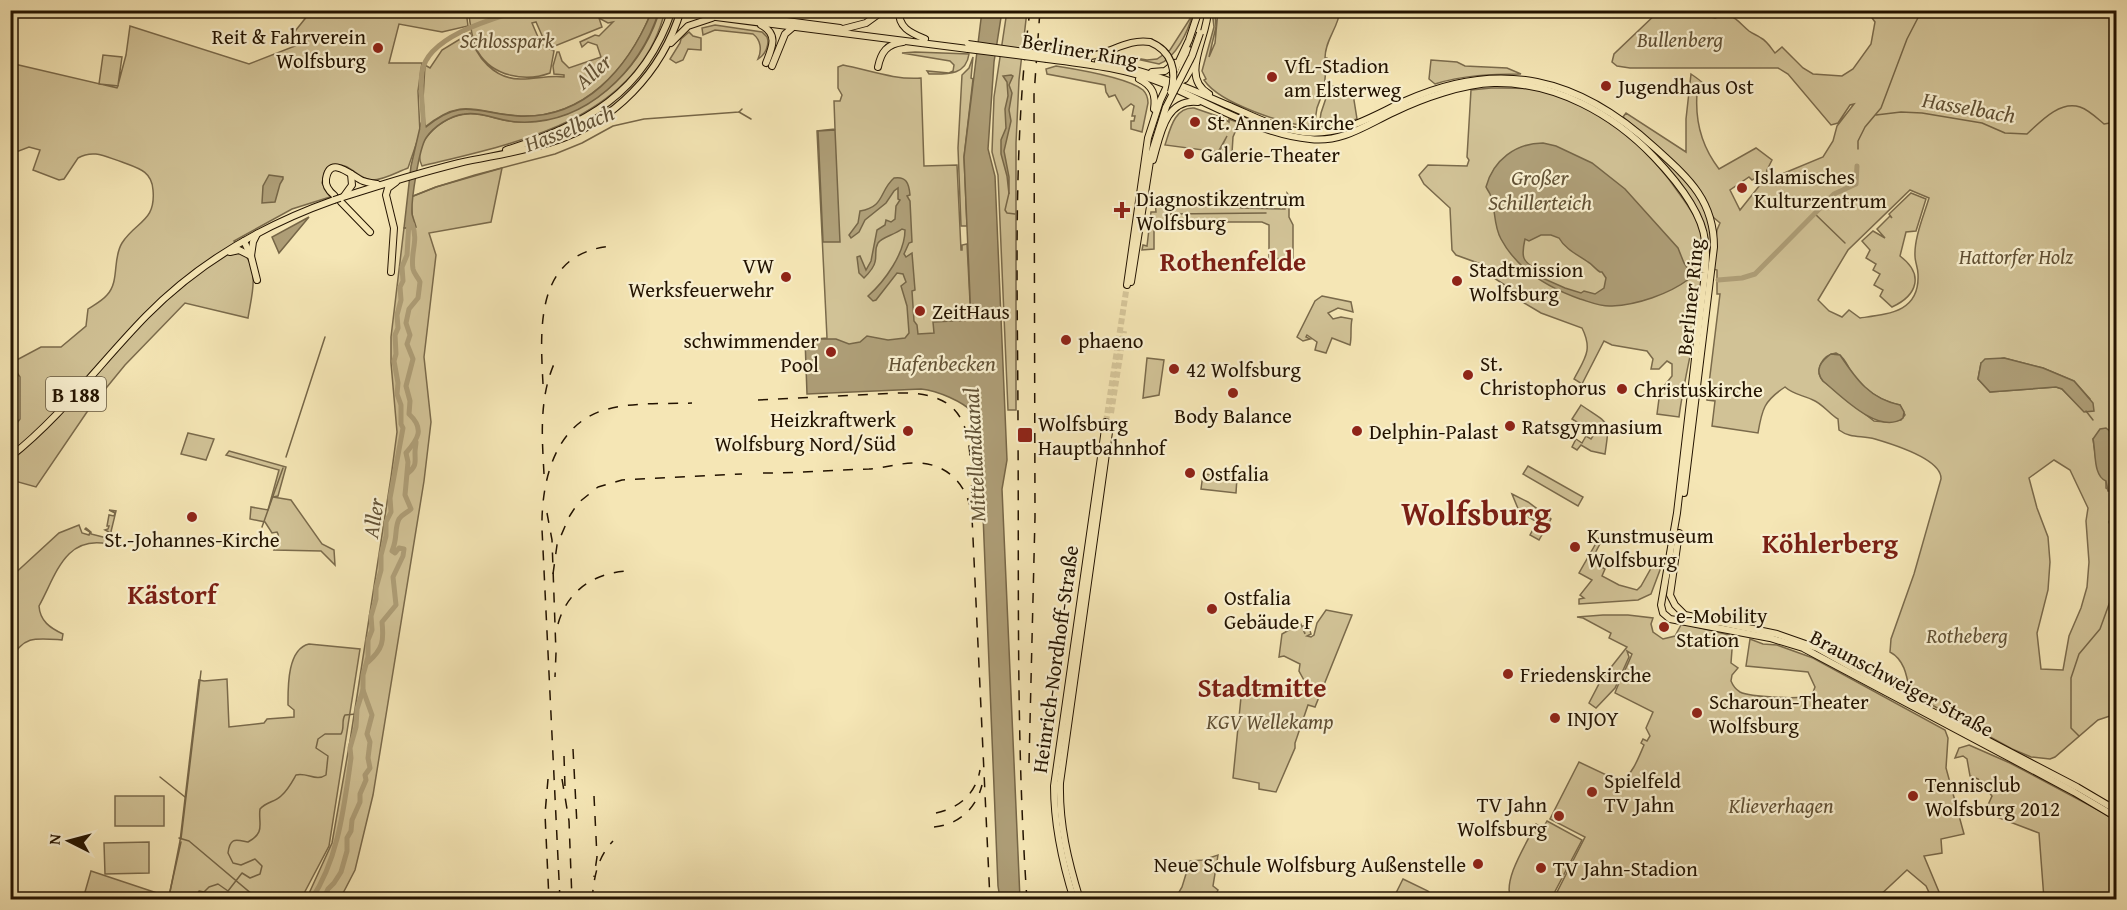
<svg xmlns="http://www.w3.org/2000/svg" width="2127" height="910" font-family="'Gentium Book Plus',serif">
<rect width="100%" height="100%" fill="#f5e6b5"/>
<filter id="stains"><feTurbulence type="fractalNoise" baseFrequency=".00333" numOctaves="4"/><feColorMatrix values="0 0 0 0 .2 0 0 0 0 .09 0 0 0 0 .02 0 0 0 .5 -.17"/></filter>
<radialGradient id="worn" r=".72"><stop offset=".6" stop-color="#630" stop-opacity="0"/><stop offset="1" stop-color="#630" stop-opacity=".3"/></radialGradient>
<g fill="#d1c296" stroke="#7a6a4b" stroke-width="1.5" fill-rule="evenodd">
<path d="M321,11H466L468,26L442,32L399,24L389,63H422L418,91L420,133L408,168C397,172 382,181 371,180C353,177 352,161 331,166L325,171L322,183L330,197L292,209L234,241C238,246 243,251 246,256C259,274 251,298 248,318L185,303L125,365L89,409L36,487L11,480V431L20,419V377L16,371L11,373V363L41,347H61L86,326L88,309C94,305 102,301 107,295C120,281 112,259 122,243C136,221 156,222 153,190C152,171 138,168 122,162C106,157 94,149 78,158L64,179L59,180L33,170L40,150L29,147L11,154L10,63L117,88L118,86L99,84L103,55L122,57L118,85L126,55L130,26L249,64L295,46L288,40L308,15Z"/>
<path d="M468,11H663L661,15L663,18C633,122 512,144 422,166C410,142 444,115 467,114C485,112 503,123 521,122C584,122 638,74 658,16L650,15C628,69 583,118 521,116C478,114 464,95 425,127L423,99L425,65L430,68L442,50L470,33C475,57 495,80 522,79C536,79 550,75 564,77V75L554,74L553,66L557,52H559L562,61L569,68L601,57L597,45L588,42L582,47L580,42L595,35L599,36L613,22L608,23L599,18L602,27L555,46L544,40L536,22L532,23L541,44L554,51L550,73C526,82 493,77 478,52C471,40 471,24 468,11Z"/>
<polygon points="1007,11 1027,11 1019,80 1016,143 1016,410 1008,410 998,175 992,152 994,97"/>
<path d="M1212,11H1215L1216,27L1209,57L1215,43L1218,11H1340C1338,28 1325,40 1325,58H1327L1324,89L1317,108L1314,127C1286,125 1220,104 1204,80L1206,79L1202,71L1214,27Z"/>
<path d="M1659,11L1693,13L1715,18C1731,9 1738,22 1749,31C1753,34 1757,35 1761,38C1767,41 1771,48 1775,53L1782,47L1803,68L1813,74L1842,76L1853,69L1871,44L1875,22L1867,11H2116V482L2111,460L2112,433L2093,439L2097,467L2106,481V488L2111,491L2113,489L2116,491V514L2112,515L2109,522L2112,530L2116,556V714L2098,720L2055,757L2050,759L2031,757L2012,749L1910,693C1907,677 1905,660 1890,652L1891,639L1914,574L1941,479C1942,459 1892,444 1875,439C1862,435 1851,439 1839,430L1838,419C1829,414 1823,404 1813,400C1803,395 1794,395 1785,387C1764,401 1762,409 1758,433L1712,426L1715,401L1707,400L1720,294H1717V270L1713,269L1717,230L1720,223L1713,217L1704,197L1660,149L1623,117L1626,113L1686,152V119L1691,74C1698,79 1707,84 1708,94H1697C1695,122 1702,147 1719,169L1756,148L1772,160L1767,170L1765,181L1823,157L1833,141L1837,126L1854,104L1850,105L1838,123L1831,125L1788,74L1778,68H1630L1617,66L1612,62L1614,54ZM1749,177L1752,180L1754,179L1760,185L1740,210L1730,190ZM1910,190L1929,198C1924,215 1914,238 1915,256C1915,262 1918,268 1918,274C1920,312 1889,314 1860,318L1849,310L1842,317L1829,311L1818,300L1848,250ZM1836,353C1846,357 1849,371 1856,379C1868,393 1882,401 1900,405L1905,415L1901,420L1886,422L1874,421L1823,381C1814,370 1822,355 1836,353ZM2004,358L2043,368L2074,381L2090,399L2081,408L2062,389L2056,387L1990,392L1978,379L1981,363ZM2054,460L2070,470L2088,508L2086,521L2089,562L2087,587L2081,608L2069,636L2063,670L2041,669L2037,633L2048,590L2050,562L2048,537L2037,508L2029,478Z"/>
<path d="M1193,14C1188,31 1176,58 1159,64L1100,51L1049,50L1048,43L1147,60L1157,59L1170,50Z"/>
<path d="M672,17L677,18C651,81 616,112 555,139L603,109L626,90Z"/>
<path d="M715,25L762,32L767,37C770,45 765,55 758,59C762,50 761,40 753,34L715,30L703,35L702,28Z"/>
<polygon points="689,32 693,36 701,38 701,50 688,49 683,60 676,63 670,59 680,43 681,39"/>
<path d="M915,52L969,54C966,76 946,74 929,74L927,71L949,73L953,71L954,65L950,61L902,53Z"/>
<polygon points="973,57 971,78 973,79 964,157 967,226 961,226 958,148 962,75 969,68"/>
<path d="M1431,60L1457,62L1465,66L1507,68L1521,74C1492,74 1463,75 1435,84L1429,79Z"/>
<path d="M843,65C869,70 894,80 921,78L924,166L957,165L961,250H962V245L967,244L971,321L929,384L808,392L806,340L827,338L817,131L835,129L834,101H840L842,95L838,88V67Z"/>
<path d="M1056,66C1075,69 1129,78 1143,90C1147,94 1148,97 1148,103L1142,132L1131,129V121H1134L1135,116H1132L1134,106L1131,104L1123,110L1115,95L1109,97L1106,92L1105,85L1047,74L1046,69Z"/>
<polygon points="1330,86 1343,87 1353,94 1357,119 1334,126 1319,127 1321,113"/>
<path d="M1491,88C1513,88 1534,87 1555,94C1607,112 1650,150 1681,196C1690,209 1701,224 1703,241C1708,297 1686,361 1679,417L1657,414L1660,391L1672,376V364L1667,361L1659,369H1651L1653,359L1647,351L1612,345L1604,341L1582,384L1574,379C1585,358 1593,350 1582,328L1541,313L1502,290L1505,285L1486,273L1489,267L1456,255L1452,250L1450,208L1424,184L1419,175L1428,165L1467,166L1469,160L1467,157L1471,90Z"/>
<path d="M1589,101C1622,122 1689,171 1705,206C1716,229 1710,260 1707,284L1705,230L1659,160L1587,104Z"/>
<path d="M1194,108L1223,118L1229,122V119L1239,123L1233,137L1232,153L1219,152L1227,136L1218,152L1165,145C1170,130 1174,107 1194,108Z"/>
<polygon points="502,168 491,222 429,233 436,255 424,357 431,422 424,481 373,795 355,870 340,899 306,900 332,843 350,741 391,477 397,432 391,363 391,337 404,228 411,228 413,225 411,197 436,187"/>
<polygon points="1287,193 1289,196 1289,217 1293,225 1293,258 1269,259 1269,225 1262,222 1154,222 1154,249 1142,250 1143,245 1147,246 1151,212 1156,212 1155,201 1221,204 1242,208 1285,209"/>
<path d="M1911,193L1926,199L1916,231L1906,232L1900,256C1924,274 1918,295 1892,307L1880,296L1883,290L1874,285L1880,274L1873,270L1876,264L1866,258L1870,250L1862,241L1873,231L1885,238L1877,229L1890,216L1892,218L1889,214Z"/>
<path d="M1322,296L1351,302L1353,312L1338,308L1328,313L1333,319L1341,317L1352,319C1350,328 1352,337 1350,345L1332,338L1326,353L1315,350L1317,342L1307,335L1306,337L1310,339L1303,341L1297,337L1315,301Z"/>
<polygon points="1147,358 1164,360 1159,395 1143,398"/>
<path d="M1581,405C1610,425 1610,419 1605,454L1591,451L1581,445L1577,450L1572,447L1576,439L1582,443L1586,436L1591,439L1595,433L1572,419Z"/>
<polygon points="188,433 214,439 206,460 181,454"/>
<path d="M229,451L286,467L278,496L273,497L291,500L322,544L334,550L335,565L321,551L274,550C277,544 281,538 277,532L272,533L265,522L250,519L251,507L268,510L279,470L226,455Z"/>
<polygon points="1528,466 1583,497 1578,506 1523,474"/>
<polygon points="1203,474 1237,477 1236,493 1201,489"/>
<polygon points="1512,494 1528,502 1551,519 1539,540 1530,535 1535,526 1538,528 1540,524 1519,511"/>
<path d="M109,510L116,511L108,544C65,535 56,575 39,606C40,621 50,628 63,634L62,640C37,638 23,635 11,660V577L59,533L79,525L82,533L89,535L90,532L85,529L86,528L91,532V534L107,538L109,532L105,530L108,529L109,526H107L109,515L114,516L115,513Z"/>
<polygon points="1599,538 1602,540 1591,561 1605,569 1602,576 1619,585 1637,590 1641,586 1654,563 1658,565 1660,570 1651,594 1638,600 1579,604 1579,599 1584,598 1580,595 1592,580 1579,573"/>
<polygon points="1326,610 1352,615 1315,707 1308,705 1295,743 1295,748 1276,792 1259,789 1259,783 1233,778 1242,687 1286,692 1297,696 1303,692 1305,682 1299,671 1300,664 1284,656 1279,657 1282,634 1289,630 1291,620 1300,622 1305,634 1303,626 1308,624 1311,634 1307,636 1311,637 1314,635 1317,623"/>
<path d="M1603,615H1628L1653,618L1651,624L1653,632L1663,639L1675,636L1682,623L1733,636L1731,663L1738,668L1732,675L1731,681C1733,686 1735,689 1740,692C1750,697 1802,700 1812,695L1815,687L1808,672L1746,666L1750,639L1763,644L1777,645L1813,658L1945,730L1948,738L1946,768L1964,834L1941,839L1942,853L1924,856L1942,899H1932L1926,886L1907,870L1876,899L1553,900L1585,837L1550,819L1579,762L1621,782C1633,773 1638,759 1644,745L1641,743L1643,739L1647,741L1650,736L1646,728L1653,712L1615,693C1620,679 1627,667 1632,654L1627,651L1629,657L1615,688L1596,708L1589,703L1601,680L1627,647L1609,638L1611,633L1583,618L1577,617Z"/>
<path d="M309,644L360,649L329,846L301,899H83L91,871L169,897L180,841L199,680L204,681L227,679L229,727L264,723L267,719L294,717V710L288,705C288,688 287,649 309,644Z"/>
<polygon points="1969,745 2010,763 2104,813 2116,822 2116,899 2044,899 2039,833 1994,816 1988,805 1992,796 1978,779 1970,776 1967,759 1963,756 1955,758 1959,748"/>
<rect x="115" y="796" width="49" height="30"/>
<path d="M1547,821L1582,840L1551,899H1511C1502,880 1527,843 1536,824L1543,828Z"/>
<polygon points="149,842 149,873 105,874 104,843"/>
<polygon points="1218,855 1213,886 1218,890 1213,899 1175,899 1182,887 1190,861 1203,860"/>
<polygon points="1403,879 1428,891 1436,899 1393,899"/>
</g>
<g fill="#ae9e77" stroke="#766647" stroke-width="1.5" fill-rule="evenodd">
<path d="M652,11H659C640,71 586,125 519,122C501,122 482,111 464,114C450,116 434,126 426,138C419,149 411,200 412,214C413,218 415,223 416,227L404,228L411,166L421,123H424L426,127C462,97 476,113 517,116C585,120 628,68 652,11Z"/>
<path d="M982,11H1002L994,62L988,149L995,176L1007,460L1002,489L1020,899H1000L998,886L982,490L976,465L974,413C962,401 938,391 921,389L807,394L805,339H836L849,344L860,342L867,336L888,340L905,338L909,333L907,306L901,286L906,282L903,274L897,273L876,300L873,301L868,296C885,281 905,253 905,230L902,229C894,235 882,237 878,243C874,250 877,255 875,262C874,268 868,274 864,278L859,273L857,257L860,256L866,270L871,261L877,230L885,225L886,220L891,222L895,219L896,206L900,200L898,199V188L894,191L886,203L865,220L859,232L851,238L849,235L858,223L860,211C885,207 879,191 894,178C906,176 909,183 910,195L907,196L910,201L912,242L909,243L904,254L906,257L912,253L915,290L912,291L914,321L917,325L918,334L934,333L933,322L971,320L964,157Z"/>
<polygon points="1011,75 1013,76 1009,85 1012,93 1009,110 1011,121 1004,151 1009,177 1009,194 1007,176 1001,154 1001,140 1006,128 1005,109 1008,96 1007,82 1003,76"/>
<polygon points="835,130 840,242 823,242 818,131"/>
<path d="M1543,143L1556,146L1592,163L1625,189L1678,248L1684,263L1690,272L1689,279C1669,294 1637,305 1612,306C1601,307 1590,302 1580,299C1549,288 1517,269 1501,239C1493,225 1496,208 1490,194C1489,192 1487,189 1486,187C1493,160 1516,143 1543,143ZM1541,235H1551L1559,238C1565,249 1578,255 1588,262C1592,264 1595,269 1600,272H1602L1606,278L1604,288L1595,294L1584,291L1581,293L1565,288L1540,277C1532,259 1518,269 1525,239L1529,241Z"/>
<polygon points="269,175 283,177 283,179 280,184 275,202 262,203 263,186"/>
<polygon points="309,217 279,253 272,237"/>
<path d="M1831,354L1840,355C1856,379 1870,399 1900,405L1904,412L1903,418C1879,436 1840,395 1823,381C1814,370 1821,361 1831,354Z"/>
<polygon points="2004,358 2043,368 2074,381 2093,403 2094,411 2084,412 2062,389 2056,387 1990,392 1978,379 1981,363 1985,359"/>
<path d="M2106,428L2112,433C2112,441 2111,449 2111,458C2111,469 2116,481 2111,491H2108L2106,481C2093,476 2096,452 2093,439L2100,429Z"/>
</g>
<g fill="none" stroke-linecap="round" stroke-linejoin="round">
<g stroke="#766647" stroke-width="1.5">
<polyline points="739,112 751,119"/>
<path d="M1876,115L1901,112L1922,113L1982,123L2005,133L2027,134C2040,122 2060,100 2080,107C2089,110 2097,118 2104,124L2116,122"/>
<polyline points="1858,149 1858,141 1865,127 1881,108 1907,39 1922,10"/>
<polyline points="1009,193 1005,210 1007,213 1015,214"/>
<polyline points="413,196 436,187 475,175 555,154 582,143 613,126 644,119 739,112 742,109"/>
<polyline points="1814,213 1845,243"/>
<polyline points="1170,214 1266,213"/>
<polyline points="2086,411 2093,420"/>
<polyline points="286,457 325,337"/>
<polyline points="2111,490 2116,502"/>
<polyline points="262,527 283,468"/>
<polyline points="2079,736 2071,728 2071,678 2079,654 2100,629 2116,585"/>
<polyline points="160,777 185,797"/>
<polyline points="179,838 189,841 259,900"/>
<polyline points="181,839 201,671"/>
<polyline points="168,900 181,842"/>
<path d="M202,900L197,895L199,891L204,892L209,887L218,884L228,891L242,873L250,878L260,874L262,866L255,859L241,865L233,863L228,853C230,836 237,840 248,842C266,832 258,824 260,809C266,802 275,802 281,796C288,790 292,782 296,775C307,772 316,782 326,775L328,756L316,748L318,739L325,734H341C345,728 341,721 345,715L356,714"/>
</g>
<g stroke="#ae9e77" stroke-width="5">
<path d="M423,128C424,110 419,91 422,72C427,37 491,19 521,10"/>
<polyline points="1718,280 1742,278 1755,274 1834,194 1856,184 1857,166"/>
<path d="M408,473C417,466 415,462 415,452C415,449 416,445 416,442"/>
<path d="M368,662C383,649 384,641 382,622L396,605L393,577L403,556L404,549L399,548L395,553L392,551C398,538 394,529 399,519C402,514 407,513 411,509L405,495L408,462L406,453C418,439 425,429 409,414L410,401L406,386L413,359L407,344L410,335L406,323L409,309L418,298L420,282C418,277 414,274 413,269C410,252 419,241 412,224"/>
<path d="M311,900C339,858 344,806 351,758L350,748L356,727L357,709L363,690V675L368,657V640L372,630L371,616L376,599V588L381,570V555L386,536V522L391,512L390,498L403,428L401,424V405L397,394L398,383L394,361L396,354L395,335L398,328L397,315L401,300L400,287L403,281L402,267L407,255L409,221"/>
<polyline points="323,900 328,889 334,883 341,872 347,851 347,838 351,831 352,820 360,802 360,794 366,780 365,775 370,768 368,758 370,742 367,734 372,715 363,690"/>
</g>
<g stroke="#d6c69a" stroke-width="6" stroke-dasharray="6 3" stroke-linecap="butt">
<polyline points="1111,413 1124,331"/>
<polyline points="1106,422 1127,285"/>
</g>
<g stroke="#231300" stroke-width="8">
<g id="major">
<polyline points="678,10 716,17 968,49"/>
<polyline points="704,10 840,28"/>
<path d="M899,10C898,28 911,33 925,39"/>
<path d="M1208,10C1208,37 1179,77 1209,94"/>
<path d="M761,25C779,34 772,48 766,63"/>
<polyline points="843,29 866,23 884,10"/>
<polyline points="671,43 688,26 712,18"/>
<polyline points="1047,55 1088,61"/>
<path d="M1083,57C1108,56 1126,38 1150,42"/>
<path d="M1047,59C1086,64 1125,68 1162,83C1207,102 1261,135 1310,139C1342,143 1366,125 1394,112C1423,98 1463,84 1494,83C1556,82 1613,114 1654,157C1675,179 1702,211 1705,241C1707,252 1706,262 1705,273L1677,513L1661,605L1663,613L1670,619L1770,638L1803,648L2074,792L2116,817"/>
<path d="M1098,62C1144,69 1184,86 1227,105C1251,115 1276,129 1303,132C1341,137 1372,116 1405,101C1500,58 1579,78 1654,147C1687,177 1714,199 1714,247L1684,493"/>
<polyline points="772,66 785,34 792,28"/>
<path d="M878,67C881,52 887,44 903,42"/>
<polyline points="1152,72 1165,71 1175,63"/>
<polyline points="1173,74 1189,40 1199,10"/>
<path d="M1139,79C1153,86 1156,95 1154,109"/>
<polyline points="1177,82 1189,50"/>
<polyline points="1176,83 1185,79 1193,66"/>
<path d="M506,150C586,124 643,95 672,10"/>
<path d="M1153,160C1160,136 1165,98 1198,102"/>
<path d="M334,195C329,191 325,186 326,179C330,153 354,178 363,181C368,183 373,183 377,184"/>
<polyline points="344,196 352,185 351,174"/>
<path d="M340,198C380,185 419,173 459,163C490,156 522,152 552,142C614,122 662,73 681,10"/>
<polyline points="341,202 370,232"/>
<polyline points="244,241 251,256 257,280"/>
<polyline points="230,252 239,250 251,256"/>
<polyline points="251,256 253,242 257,234"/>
<polyline points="391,272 394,228 386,195 388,188 396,182"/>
<polyline points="1131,282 1151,155 1166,107"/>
<polyline points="1127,285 1148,138 1160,101 1168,84"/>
<path d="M10,457C62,416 100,363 146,316C198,263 263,225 334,200"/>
<polyline points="1679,533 1670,595 1675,605 1685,615 1777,634 1817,648 1910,700 2077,787 2116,810"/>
<path d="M1074,900C1062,862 1054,826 1054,786L1106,422"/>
<path d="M1080,900C1068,861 1059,824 1060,783L1109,432"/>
</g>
</g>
<use href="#major" stroke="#f5e6b5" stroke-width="6"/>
<g stroke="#231300" stroke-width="1.5" stroke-dasharray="10 10" stroke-linecap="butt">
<path d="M543,384C540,326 535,253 612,246"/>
<path d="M758,400L900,393C976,392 969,441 972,499"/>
<path d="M763,473C798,473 834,470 869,469C884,468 899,463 915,463C947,462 969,486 972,517L990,900"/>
<path d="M544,474C542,437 539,399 554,364"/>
<polyline points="547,513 552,540 556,653 555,677"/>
<polyline points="553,574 557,545 569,517 578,503 598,487 622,480 742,474"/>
<path d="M558,624C567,591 594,573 627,571"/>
<polyline points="573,749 577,825"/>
<polyline points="564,756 565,787"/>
<polyline points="1029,763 1035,517 1034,95 1040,10"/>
<polyline points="548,779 545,814 549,900"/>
<polyline points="562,779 569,821 572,900"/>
<polyline points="594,796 597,857 594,877"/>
<path d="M936,813C960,808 976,793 980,770"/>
<path d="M934,827C958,825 976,809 982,785"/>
<path d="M560,900L542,529C541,481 555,422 608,409C635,402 665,404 692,403"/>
<path d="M592,900C594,877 597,858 613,841"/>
<path d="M1027,900C1016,744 1019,588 1018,432C1018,292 1012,150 1030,10"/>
</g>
<g stroke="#231300" stroke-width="8" stroke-linecap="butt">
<g id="major-bridge">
<path d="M1150,42C1172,51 1177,71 1171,92"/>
<polyline points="968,44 1047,55"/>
<polyline points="968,49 1047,59"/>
<polyline points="1166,107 1192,56 1200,33"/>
<polyline points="334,200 340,198"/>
</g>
</g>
<use href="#major-bridge" stroke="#f5e6b5" stroke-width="6"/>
</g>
<g fill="#8f2418" stroke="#f8efcf" stroke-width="2">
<circle cx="378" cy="48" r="6"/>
<circle cx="1272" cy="77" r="6"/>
<circle cx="1606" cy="86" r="6"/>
<circle cx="1195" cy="122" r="6"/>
<circle cx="1189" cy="154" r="6"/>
<circle cx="1742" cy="188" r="6"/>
<path d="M1119 201h6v6h6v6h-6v6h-6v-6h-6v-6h6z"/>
<circle cx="786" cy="277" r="6"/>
<circle cx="1457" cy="281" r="6"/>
<circle cx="920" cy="311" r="6"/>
<circle cx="1066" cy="340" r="6"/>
<circle cx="831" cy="352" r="6"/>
<circle cx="1174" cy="369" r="6"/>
<circle cx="1468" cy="375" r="6"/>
<circle cx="1622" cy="389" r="6"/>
<circle cx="1233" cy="393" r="6"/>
<circle cx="1510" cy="426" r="6"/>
<circle cx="908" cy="431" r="6"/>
<circle cx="1357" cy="431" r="6"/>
<rect x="1017" y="427" width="16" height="16" rx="3"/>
<circle cx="1190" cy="473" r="6"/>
<circle cx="192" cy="517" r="6"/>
<circle cx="1575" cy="547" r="6"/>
<circle cx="1212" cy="609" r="6"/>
<circle cx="1664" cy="627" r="6"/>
<circle cx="1508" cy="674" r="6"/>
<circle cx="1697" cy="713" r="6"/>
<circle cx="1555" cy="718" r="6"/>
<circle cx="1592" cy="792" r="6"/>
<circle cx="1913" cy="796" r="6"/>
<circle cx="1559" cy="816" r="6"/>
<circle cx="1478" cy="864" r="6"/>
<circle cx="1541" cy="868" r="6"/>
</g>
<g text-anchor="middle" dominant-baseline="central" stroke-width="4.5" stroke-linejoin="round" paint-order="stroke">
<rect fill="#f8efcf" stroke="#63553e" stroke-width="1.5" x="46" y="377" width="60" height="34" rx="4.5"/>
<g font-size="20" font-weight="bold" fill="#231300">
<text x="76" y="394">B 188</text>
</g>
<g font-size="21" fill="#231300" stroke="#f8efcf" text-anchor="start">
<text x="366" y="36" text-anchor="end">Reit &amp; Fahrverein<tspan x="366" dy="24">Wolfsburg</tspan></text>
<text x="1284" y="65">VfL-Stadion<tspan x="1284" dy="24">am Elsterweg</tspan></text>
<text x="1618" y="86">Jugendhaus Ost</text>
<text x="1207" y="122">St. Annen Kirche</text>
<text x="1201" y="154">Galerie-Theater</text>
<text x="1754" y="176">Islamisches<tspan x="1754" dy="24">Kulturzentrum</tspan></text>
<text x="1136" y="198">Diagnostikzentrum<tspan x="1136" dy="24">Wolfsburg</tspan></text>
<text x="774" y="265" text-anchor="end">VW<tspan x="774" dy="24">Werksfeuerwehr</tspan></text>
<text x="1469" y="269">Stadtmission<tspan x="1469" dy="24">Wolfsburg</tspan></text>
<text x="932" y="311">ZeitHaus</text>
<text x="819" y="340" text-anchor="end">schwimmender<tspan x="819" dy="24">Pool</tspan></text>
<text x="1078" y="340">phaeno</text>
<text x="1480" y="363">St.<tspan x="1480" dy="24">Christophorus</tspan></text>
<text x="1186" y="369">42 Wolfsburg</text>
<text x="1634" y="389">Christuskirche</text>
<text x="1233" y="415" text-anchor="middle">Body Balance</text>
<text x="896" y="419" text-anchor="end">Heizkraftwerk<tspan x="896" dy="24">Wolfsburg Nord/Süd</tspan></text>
<text x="1038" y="423">Wolfsburg<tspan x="1038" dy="24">Hauptbahnhof</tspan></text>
<text x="1522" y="426">Ratsgymnasium</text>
<text x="1369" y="431">Delphin-Palast</text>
<text x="1202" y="473">Ostfalia</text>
<text x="1587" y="535">Kunstmuseum<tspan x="1587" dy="24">Wolfsburg</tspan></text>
<text x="192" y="539" text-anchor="middle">St.-Johannes-Kirche</text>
<text x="1224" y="597">Ostfalia<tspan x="1224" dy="24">Gebäude F</tspan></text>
<text x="1676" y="615">e-Mobility<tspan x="1676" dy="24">Station</tspan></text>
<text x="1520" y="674">Friedenskirche</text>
<text x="1709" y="701">Scharoun-Theater<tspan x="1709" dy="24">Wolfsburg</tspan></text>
<text x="1567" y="718">INJOY</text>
<text x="1604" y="780">Spielfeld<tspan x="1604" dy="24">TV Jahn</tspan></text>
<text x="1925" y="784">Tennisclub<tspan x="1925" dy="24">Wolfsburg 2012</tspan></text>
<text x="1547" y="804" text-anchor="end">TV Jahn<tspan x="1547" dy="24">Wolfsburg</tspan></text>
<text x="1466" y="864" text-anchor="end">Neue Schule Wolfsburg Außenstelle</text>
<text x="1553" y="868">TV Jahn-Stadion</text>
</g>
<g font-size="21" font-style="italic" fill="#605034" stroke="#f8efcf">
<text x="1680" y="39">Bullenberg</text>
<text x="507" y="40">Schlosspark</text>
<text x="2016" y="256">Hattorfer Holz</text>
<text x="1967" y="635">Rotheberg</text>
<text x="1270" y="721">KGV Wellekamp</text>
<text x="1781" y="805">Klieverhagen</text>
</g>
<g font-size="21" fill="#231300" stroke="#f8efcf">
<text transform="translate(1080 50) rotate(10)">Berliner Ring</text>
<text transform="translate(1690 297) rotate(-84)">Berliner Ring</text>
<text transform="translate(1055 659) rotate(-82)">Heinrich-Nordhoff-Straße</text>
<text transform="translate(1902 683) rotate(28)">Braunschweiger Straße</text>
</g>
<g font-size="22" font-style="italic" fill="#625236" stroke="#f8efcf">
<text transform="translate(593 71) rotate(-42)">Aller</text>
<text transform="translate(1969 107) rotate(10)">Hasselbach</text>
<text transform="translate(569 128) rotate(-21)">Hasselbach</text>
<text x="1540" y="177">Großer<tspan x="1540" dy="25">Schillerteich</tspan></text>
<text x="942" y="363">Hafenbecken</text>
<text transform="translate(974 455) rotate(-93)">Mittellandkanal</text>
<text transform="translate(373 518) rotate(-81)">Aller</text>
</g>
<g font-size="27" font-weight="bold" fill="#7a1f14" stroke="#f8efcf">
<text x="1233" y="261">Rothenfelde</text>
<text x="1830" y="543">Köhlerberg</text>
<text x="172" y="594">Kästorf</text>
<text x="1262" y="687">Stadtmitte</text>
</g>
<g font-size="33" font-weight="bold" fill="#7a1f14" stroke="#f8efcf">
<text x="1476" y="513">Wolfsburg</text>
</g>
</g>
<rect width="2127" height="910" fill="none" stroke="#f5e6b5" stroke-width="36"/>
<rect x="12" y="12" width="2103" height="886" fill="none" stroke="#231300" stroke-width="3"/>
<rect x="18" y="18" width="2091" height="874" fill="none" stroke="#231300" stroke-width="1.5"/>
<g transform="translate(69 841) rotate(276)" stroke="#f8efcf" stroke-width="4.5" paint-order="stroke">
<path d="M0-4.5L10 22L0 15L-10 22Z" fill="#231300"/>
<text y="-9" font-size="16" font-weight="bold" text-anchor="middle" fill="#231300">N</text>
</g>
<rect width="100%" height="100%" filter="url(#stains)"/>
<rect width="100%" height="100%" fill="url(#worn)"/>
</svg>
